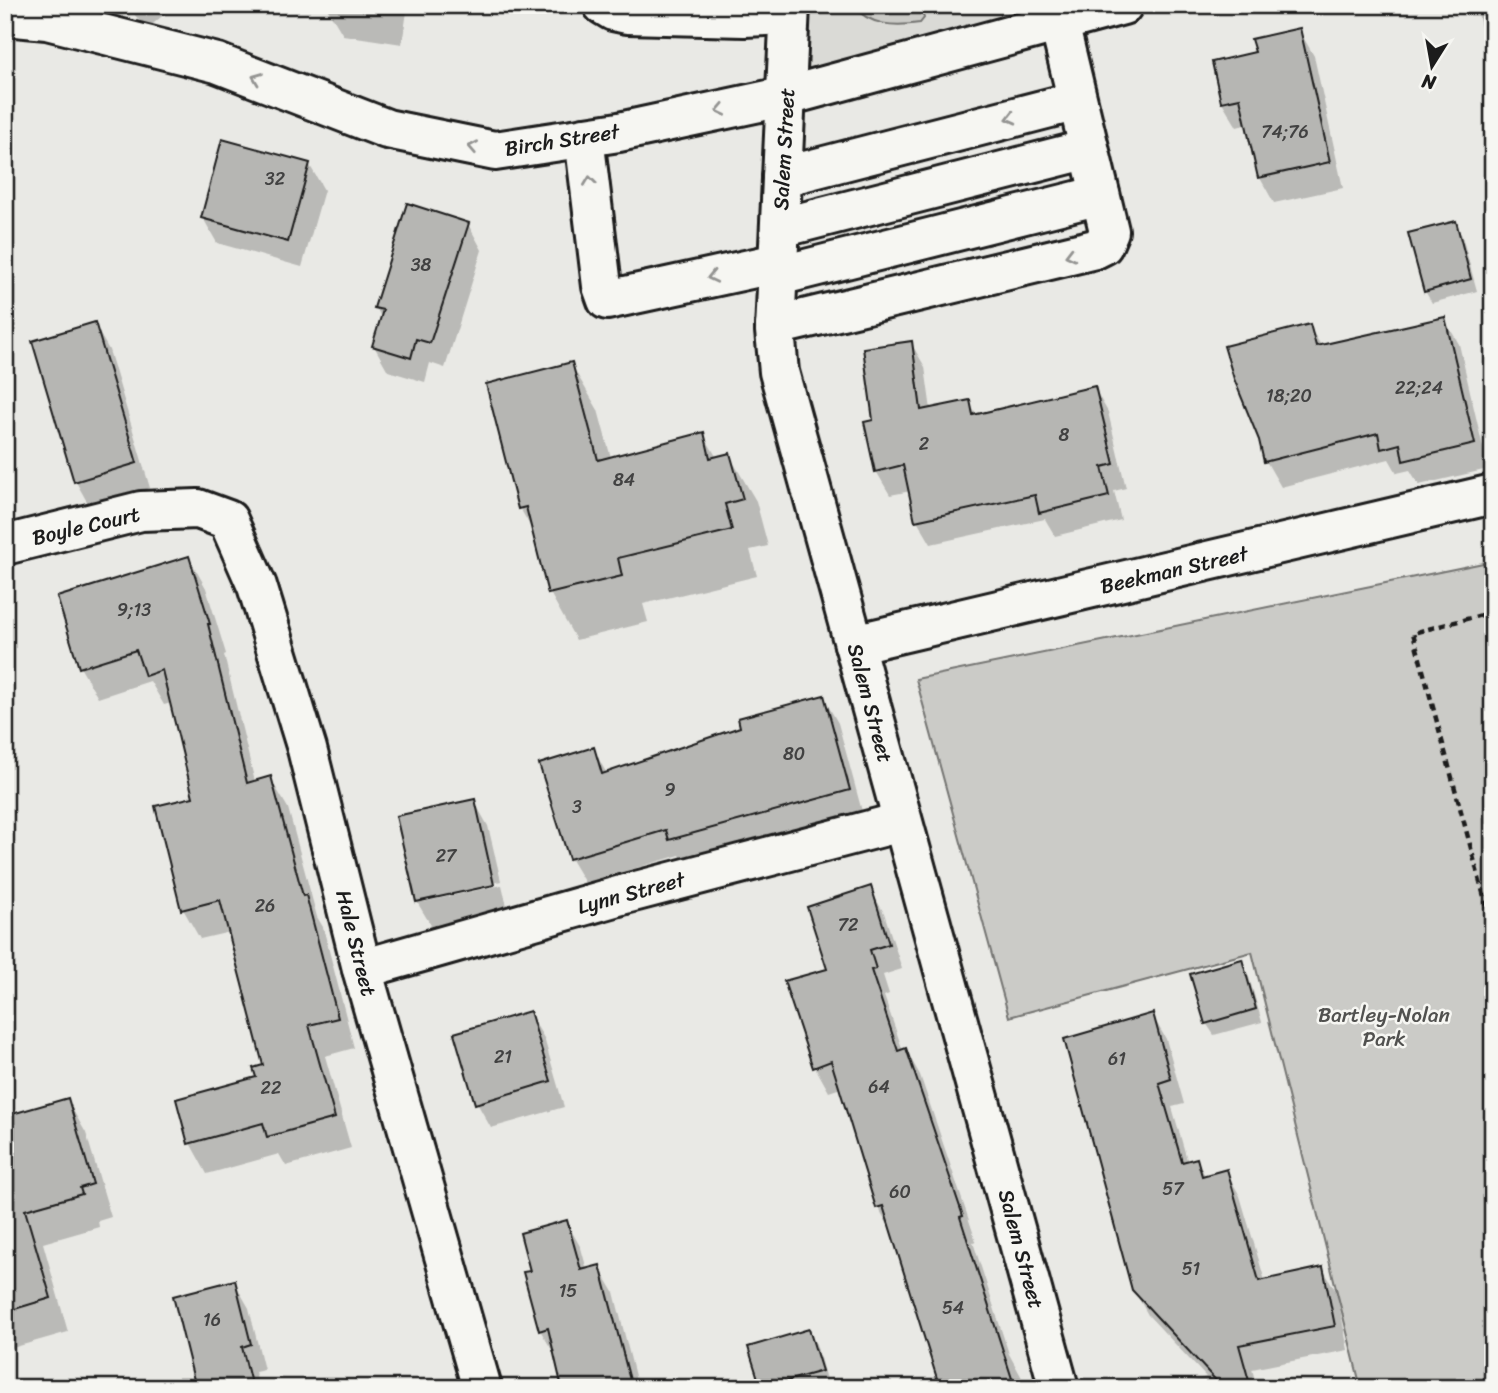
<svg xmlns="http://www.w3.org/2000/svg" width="1498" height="1393" font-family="Sriracha,sans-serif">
<rect width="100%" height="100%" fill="#e9e9e5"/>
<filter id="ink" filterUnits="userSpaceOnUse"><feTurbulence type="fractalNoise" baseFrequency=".0143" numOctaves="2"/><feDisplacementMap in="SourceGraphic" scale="14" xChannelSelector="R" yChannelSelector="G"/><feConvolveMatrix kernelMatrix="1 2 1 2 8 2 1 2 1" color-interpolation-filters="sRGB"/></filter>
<g filter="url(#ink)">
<polygon fill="#dadad6" points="790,5 1123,5 787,96"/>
<g fill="#cbcbc7" stroke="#747472" stroke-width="2">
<path d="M852,5H919L924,18L920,23C894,27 870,26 852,5Z"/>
<polygon points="1493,561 1493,1388 1361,1388 1252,952 1009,1017 916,679"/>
</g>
<g fill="#0003">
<polygon points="126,5 175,5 147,29"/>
<polygon points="329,5 408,5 402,44 343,35 328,10"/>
<polygon points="1493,10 1493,84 1478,13"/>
<polygon points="1299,30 1314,56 1343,188 1274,203 1260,178 1248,124 1237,127 1222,102 1257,54"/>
<polygon points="309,164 324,190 302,267 217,243 203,218"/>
<polygon points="1455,223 1462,236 1477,291 1432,303 1425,291"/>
<polygon points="468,224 482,250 445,368 430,363 425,382 388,371 374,346 382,319 376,307"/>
<polygon points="1444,319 1459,344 1488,469 1419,485 1410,470 1397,473 1389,459 1281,487 1266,461 1261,439 1309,326 1322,347"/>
<polygon points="94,324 109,350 150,488 90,507 76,482 34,342"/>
<polygon points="911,343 925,367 931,410 969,402 977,416 1094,388 1108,412 1126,488 1114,491 1121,520 1055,536 1045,519 931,544 917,520 911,491 890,495 876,471 875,422"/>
<polygon points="571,364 598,410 611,458 703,434 717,458 729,455 756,501 768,546 750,550 757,576 643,604 648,622 576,640 550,593 534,533 520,508"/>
<polygon points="189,558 206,588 226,654 224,655 255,782 270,778 288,808 317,917 323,927 354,1048 325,1056 351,1148 286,1166 279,1154 207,1174 190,1143 258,1078 265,1066 230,932 200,939 183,909 195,798 171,703 164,705 150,681 98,698 80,667"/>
<polygon points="823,697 838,723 863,815 685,864 680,855 585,883 570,858 593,749 607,774"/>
<polygon points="474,801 488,826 501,881 423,899 423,902 502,885 508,910 432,927 417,902"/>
<polygon points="870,889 884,913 902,969 883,975 889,994 884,996 903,1051 906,1050 920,1075 976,1241 973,1242 1009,1354 1021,1376 1025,1388 942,1388 892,1232 878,1207 841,1088 829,1092 815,1067 829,971"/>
<polygon points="1241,961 1248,974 1262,1022 1214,1035 1206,1023"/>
<polygon points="529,1013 544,1038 564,1107 491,1128 477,1103"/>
<polygon points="1152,1015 1166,1039 1184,1104 1172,1107 1188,1163 1196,1160 1206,1177 1226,1171 1240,1196 1265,1281 1323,1269 1337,1293 1348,1350 1252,1369 1257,1388 1170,1388 1206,1377 1148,1315 1134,1290"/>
<polygon points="67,1100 86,1133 111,1217 98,1221 99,1227 43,1243 68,1332 5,1350 5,1118"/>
<polygon points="567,1223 581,1248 587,1270 599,1267 614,1292 638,1388 563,1388 555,1355 540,1330 532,1272"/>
<polygon points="234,1282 249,1308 264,1370 255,1372 259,1388 198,1388"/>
<polygon points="808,1331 816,1344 827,1383 811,1388 763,1388 751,1348"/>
</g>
<g fill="#b6b6b3" stroke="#1c1c1c" stroke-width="2">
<polygon points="1300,28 1330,162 1258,178 1240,98 1221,102 1212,62 1255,52 1251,39"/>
<polygon points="222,139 310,163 288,242 201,218"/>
<polygon points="407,203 469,223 430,343 416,339 411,358 372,346 383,310 374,308"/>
<polygon points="1456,221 1471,279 1424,292 1408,233"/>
<polygon points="1445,317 1475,444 1403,461 1400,444 1381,449 1378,433 1264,462 1259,440 1234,379 1224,346 1310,324 1316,346"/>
<polygon points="95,322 137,463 74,482 32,341"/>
<polygon points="912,341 921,410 970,400 973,415 1095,386 1114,464 1102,467 1109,496 1039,513 1035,495 915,521 903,465 875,472 864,422 873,420 863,348"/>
<polygon points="572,362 598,460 704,432 710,458 730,453 743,499 725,504 732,530 618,558 622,576 548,594 526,507 518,509 486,384"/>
<polygon points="189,556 210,624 208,624 247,783 271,776 303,896 306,895 338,1018 309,1025 335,1118 267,1137 263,1123 188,1144 176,1099 256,1077 253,1068 263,1065 220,900 181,910 155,806 193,797 162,670 145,676 136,650 79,668 57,597"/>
<polygon points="824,695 850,790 669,840 666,830 569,859 539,764 594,747 602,774 740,727 738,718"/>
<polygon points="475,799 494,885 416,902 396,816"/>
<polygon points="871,886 889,944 870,950 876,969 871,970 898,1051 906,1048 963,1216 960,1217 1015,1388 940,1388 883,1206 876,1208 831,1061 813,1068 784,981 827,969 807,907"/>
<polygon points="1242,959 1256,1009 1205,1024 1190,974"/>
<polygon points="530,1011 551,1081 475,1104 454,1033"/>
<polygon points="1153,1013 1171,1079 1159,1083 1182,1162 1197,1158 1202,1176 1227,1169 1259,1281 1323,1267 1335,1326 1239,1345 1251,1388 1223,1388 1132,1290 1064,1039"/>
<polygon points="68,1098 93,1184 80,1188 82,1194 25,1210 51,1298 5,1312 5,1116"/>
<polygon points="567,1220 581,1270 600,1265 632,1388 562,1388 548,1328 539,1331 523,1272 530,1271 520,1233"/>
<polygon points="235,1280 251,1344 242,1347 252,1388 196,1388 173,1296"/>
<polygon points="809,1329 822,1371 761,1388 748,1347"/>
</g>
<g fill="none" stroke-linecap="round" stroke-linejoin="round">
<g stroke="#1c1c1c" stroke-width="44">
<g id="minor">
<polyline points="603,5 613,11 627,14 744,17 789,15"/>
<polyline points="790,5 775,331 779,372 1059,1388"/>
<polyline points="5,16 47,20 217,63 387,129 495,151 619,132 787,96 1123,5"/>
<polyline points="584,137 602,286 607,300 778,263"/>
<polyline points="782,177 1077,101"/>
<polyline points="780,228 1089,149"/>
<polyline points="778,276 1100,195"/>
<polyline points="775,326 1095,249 1103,245 1109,231 1059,23"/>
<polyline points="5,545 141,511 198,509 228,520 257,586 307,749 362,969 482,1388"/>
<polyline points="854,644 1493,494"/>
<polyline points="362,969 625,894 901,822"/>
</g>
</g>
<polyline stroke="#1c1c1c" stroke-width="4.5" stroke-dasharray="7 5" stroke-linecap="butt" points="1493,612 1413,633 1493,930"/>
<use href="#minor" stroke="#f6f6f2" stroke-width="38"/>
</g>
<defs><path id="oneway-chevron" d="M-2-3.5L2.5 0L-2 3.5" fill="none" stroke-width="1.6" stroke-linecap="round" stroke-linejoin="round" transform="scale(1.75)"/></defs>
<g stroke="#949492">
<use href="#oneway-chevron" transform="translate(257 78) rotate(-159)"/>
<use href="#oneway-chevron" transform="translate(721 110) rotate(168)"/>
<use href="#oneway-chevron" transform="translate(1011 118) rotate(166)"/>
<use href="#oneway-chevron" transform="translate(473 147) rotate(-169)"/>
<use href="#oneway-chevron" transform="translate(590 181) rotate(-97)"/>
<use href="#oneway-chevron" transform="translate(1070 255) rotate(166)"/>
<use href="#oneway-chevron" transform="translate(712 277) rotate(167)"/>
</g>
</g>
<g text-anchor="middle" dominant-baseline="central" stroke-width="5" stroke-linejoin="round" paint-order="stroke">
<g font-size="18" fill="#424242">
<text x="1285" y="132">74;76</text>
<text x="275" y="179">32</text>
<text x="421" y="265">38</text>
<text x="1419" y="388">22;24</text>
<text x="1289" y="396">18;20</text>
<text x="1064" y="435">8</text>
<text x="924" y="444">2</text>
<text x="624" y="480">84</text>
<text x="134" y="610">9;13</text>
<text x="794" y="754">80</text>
<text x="670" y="790">9</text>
<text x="577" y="807">3</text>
<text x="446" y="856">27</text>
<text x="265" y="906">26</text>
<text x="848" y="925">72</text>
<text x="503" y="1057">21</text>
<text x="1117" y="1059">61</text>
<text x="879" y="1087">64</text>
<text x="271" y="1088">22</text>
<text x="1173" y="1189">57</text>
<text x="900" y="1192">60</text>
<text x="1191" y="1269">51</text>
<text x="568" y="1291">15</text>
<text x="953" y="1308">54</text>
<text x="212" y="1320">16</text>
</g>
<g font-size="21" fill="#1c1c1c" stroke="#f6f6f2">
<text transform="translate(562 140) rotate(-9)">Birch Street</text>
<text transform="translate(784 149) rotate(-87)">Salem Street</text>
<text transform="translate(86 526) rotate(-13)">Boyle Court</text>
<text transform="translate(1174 570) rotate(-13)">Beekman Street</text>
<text transform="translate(870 703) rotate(75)">Salem Street</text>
<text transform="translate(631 893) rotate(-15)">Lynn Street</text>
<text transform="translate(356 943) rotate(76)">Hale Street</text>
<text transform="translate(1021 1249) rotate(75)">Salem Street</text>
</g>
<g font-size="21" fill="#51514f" stroke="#f6f6f2">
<text x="1384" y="1015">Bartley-Nolan<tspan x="1384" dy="24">Park</tspan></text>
</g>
</g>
<rect width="1498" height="1393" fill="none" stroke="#f6f6f2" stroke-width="28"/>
<rect x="14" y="14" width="1470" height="1365" fill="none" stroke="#1c1c1c" stroke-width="2.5" filter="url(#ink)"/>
<g transform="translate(1432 66) rotate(191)" stroke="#f6f6f2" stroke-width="5" paint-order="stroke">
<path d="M0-5L12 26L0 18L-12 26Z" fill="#1c1c1c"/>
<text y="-10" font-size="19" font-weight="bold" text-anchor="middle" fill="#1c1c1c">N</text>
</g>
</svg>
